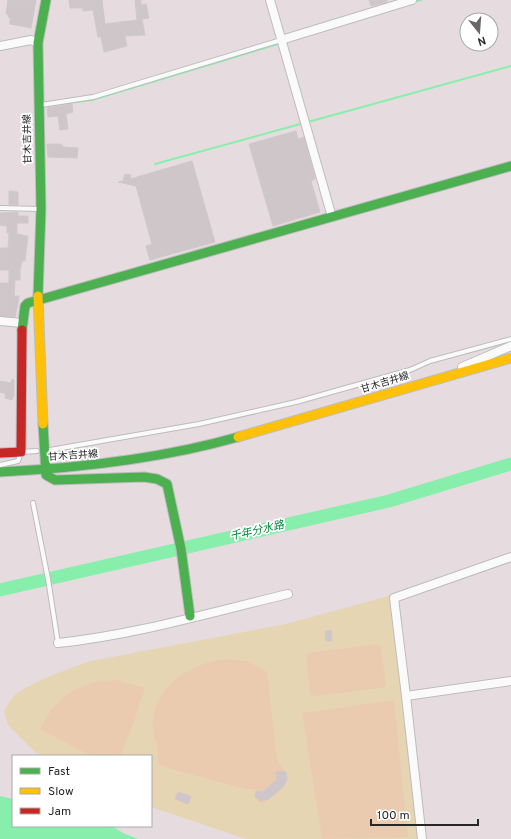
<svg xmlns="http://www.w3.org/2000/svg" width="511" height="839" font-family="Overpass,'Noto Sans JP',sans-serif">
<rect width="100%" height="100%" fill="#e6dcdf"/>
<path fill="#e6d5b2" d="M392,595L420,839H246L151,807V756H39L8,725L4,711C7,707 9,701 12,698C24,684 73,667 91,661L286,624Z"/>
<g fill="#ebcbb0">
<polygon points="377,644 381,647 386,685 383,688 313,696 310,694 306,657 308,653"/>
<path d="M225,659L247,661L267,672L277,760L286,772L285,785L264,803L258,802V790L245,789L164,767L158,763C158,758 158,752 157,747C156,742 153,737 153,732C149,689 187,664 225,659Z"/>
<path d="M116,680L145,688L134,722L120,756H91L40,729C57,695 78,682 116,680Z"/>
<polygon points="394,700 408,837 322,839 302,713"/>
</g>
<polygon fill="#88eeac" points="0,796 13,799 13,826 112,826 123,833 138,839 0,839"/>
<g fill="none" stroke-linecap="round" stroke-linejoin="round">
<g stroke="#88eeac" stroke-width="2">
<polyline points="413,2 421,0"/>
<polyline points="45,106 92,100 278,44"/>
<polyline points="308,122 511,66"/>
<polyline points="155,164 304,123"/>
</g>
<polyline stroke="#88eeac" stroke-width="13" points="0,590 389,501 511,464"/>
</g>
<g fill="#cec6c9" stroke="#d1c8cb">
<polygon points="8,0 36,0 31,28 10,24 10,17 8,17 8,14 6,14"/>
<polygon points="69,0 102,0 105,24 137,20 135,0 141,0 141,5 146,4 149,18 142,19 145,35 125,36 127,46 104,52 101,37 98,37 93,10 83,11 83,8 70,8"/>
<polygon points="369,0 387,0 387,2 371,6"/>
<polygon points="72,104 73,112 66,114 68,129 60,130 58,116 48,117 47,108"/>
<polygon points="296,131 298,139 304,137 315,179 311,181 320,212 273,226 249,144"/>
<polygon points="47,144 61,144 64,147 78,148 77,158 48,157"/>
<polygon points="192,161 215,242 150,260 146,246 152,244 136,186 118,182 123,181 125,174 131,175 130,179"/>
<polygon points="9,191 18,192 18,205 9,205"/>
<polygon points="18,212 18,216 28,216 28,223 17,223 17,234 28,236 25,261 22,261 20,270 20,280 15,280 14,296 19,296 18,303 15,317 0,316 0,283 9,283 9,270 0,270 0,248 8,248 9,233 7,233 7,226 0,225 0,213"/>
<polygon points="12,379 14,380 14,395 12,400 5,398 6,394 0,392 0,381 11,383"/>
<polygon points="331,630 332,641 326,641 325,631"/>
<polygon points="284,771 284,773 286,772 287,779 284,786 269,799 261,801 255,797 256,791 263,792 277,779 276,772"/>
<polygon points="178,792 191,796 188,804 175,799"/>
</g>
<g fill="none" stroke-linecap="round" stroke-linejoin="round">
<g stroke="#bdbcbd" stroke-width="6">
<g id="lane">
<polyline points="41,105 93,97 281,40"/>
<polyline points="0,208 40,209"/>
<polyline points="50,450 199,424 296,402 410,370 430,361 511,339"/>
<polyline points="0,465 18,461 21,452 37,451"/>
<polyline points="33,503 48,579 58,643"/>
</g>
</g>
<g stroke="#bdbcbd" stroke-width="10">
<g id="street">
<polyline points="270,0 332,217"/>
<polyline points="281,40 412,0"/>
<polyline points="0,46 31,40 38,43"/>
<polyline points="0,321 22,323"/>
<polyline points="462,367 511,346"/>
<path d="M58,643C135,635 212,612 288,594"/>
<polyline points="406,696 394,598 511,557"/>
<polyline points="422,839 406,696 511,681"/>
</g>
</g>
<g stroke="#bdbcbd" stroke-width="11">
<g id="fast">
<polyline points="38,296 41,209 38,43 46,0"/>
<polyline points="22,330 25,306 28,303 511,166"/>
<polyline points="43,424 46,475 55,480 144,477 157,479 167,484 181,549 190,616"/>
<path d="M0,472C80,468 161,459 238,437"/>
</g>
</g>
<g stroke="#bdbcbd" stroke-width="11">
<g id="slow">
<polyline points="38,296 43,424"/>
<polyline points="238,437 511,358"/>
</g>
</g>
<g stroke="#bdbcbd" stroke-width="11">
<polyline id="jam" points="0,453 21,452 22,330"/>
</g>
<use href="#lane" stroke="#fbfafa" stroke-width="4"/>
<use href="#street" stroke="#fbfafa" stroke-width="8"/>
<use href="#fast" stroke="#4caf50" stroke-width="9"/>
<use href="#slow" stroke="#ffc107" stroke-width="9"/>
<use href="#jam" stroke="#c62828" stroke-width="9"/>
</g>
<g text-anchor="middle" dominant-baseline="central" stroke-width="3.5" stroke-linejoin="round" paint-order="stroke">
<g font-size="10" fill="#272727" stroke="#fff">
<text transform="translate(28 139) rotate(-91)">甘木吉井線</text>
<text transform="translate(385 383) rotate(-17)">甘木吉井線</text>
<text transform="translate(73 456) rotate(-4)">甘木吉井線</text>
</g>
<g font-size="11" font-style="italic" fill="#06883f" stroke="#fff">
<text transform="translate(257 531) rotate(-13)">千年分水路</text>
</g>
</g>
<rect x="12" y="755" width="140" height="72" fill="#ffffff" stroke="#a9a9a9"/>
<rect x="20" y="768" width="20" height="6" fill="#4caf50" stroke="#a9a9a9"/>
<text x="48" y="775" font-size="12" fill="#272727">Fast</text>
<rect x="20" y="788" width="20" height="6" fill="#ffc107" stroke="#a9a9a9"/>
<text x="48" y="795" font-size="12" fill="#272727">Slow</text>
<rect x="20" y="808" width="20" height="6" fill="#c62828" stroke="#a9a9a9"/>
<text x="48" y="815" font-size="12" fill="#272727">Jam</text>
<g transform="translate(479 32) rotate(163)"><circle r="19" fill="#ffffff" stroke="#a9a9a9"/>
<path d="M0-3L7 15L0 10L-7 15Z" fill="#6a6667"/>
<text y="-6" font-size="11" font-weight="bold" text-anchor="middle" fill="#272727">N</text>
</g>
<path d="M371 819v6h107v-6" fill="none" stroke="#272727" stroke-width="2"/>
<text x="377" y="819" font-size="12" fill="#272727" stroke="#ffffff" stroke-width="3" paint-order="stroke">100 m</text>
</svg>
